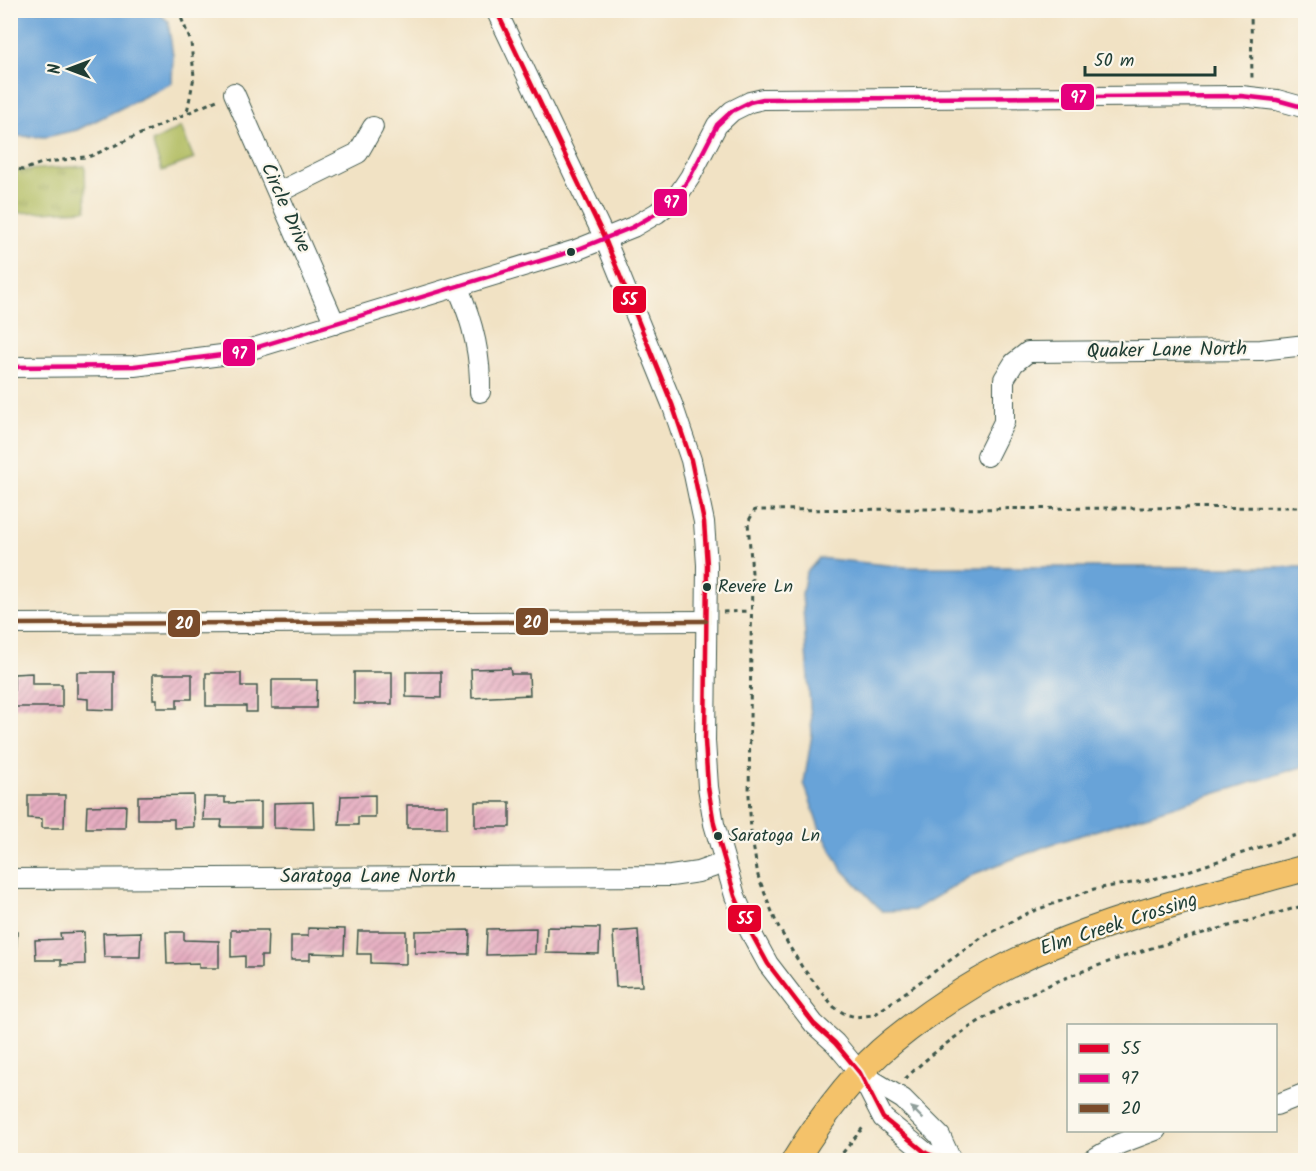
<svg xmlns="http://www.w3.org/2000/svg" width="1316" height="1171" font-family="Kalam,sans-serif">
<defs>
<pattern id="park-tufts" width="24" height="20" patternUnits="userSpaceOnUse" patternTransform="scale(1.5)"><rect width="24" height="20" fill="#aeba5c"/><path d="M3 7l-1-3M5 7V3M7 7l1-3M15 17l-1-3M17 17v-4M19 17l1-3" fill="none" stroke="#8d984d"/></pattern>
<pattern id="building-hatch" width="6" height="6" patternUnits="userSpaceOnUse" patternTransform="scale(1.5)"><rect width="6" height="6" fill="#e6adc1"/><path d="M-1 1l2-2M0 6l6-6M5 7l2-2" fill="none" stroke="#ba8e9e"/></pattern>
</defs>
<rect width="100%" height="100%" fill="#fbf7ec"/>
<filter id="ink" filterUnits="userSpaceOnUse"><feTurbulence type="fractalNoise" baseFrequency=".0167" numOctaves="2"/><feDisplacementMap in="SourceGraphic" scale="12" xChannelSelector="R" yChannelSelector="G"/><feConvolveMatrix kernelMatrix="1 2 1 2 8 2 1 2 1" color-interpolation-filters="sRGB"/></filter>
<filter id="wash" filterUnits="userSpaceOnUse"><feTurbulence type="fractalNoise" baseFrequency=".008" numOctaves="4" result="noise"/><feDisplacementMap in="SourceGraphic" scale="24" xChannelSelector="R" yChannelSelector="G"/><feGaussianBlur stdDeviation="1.35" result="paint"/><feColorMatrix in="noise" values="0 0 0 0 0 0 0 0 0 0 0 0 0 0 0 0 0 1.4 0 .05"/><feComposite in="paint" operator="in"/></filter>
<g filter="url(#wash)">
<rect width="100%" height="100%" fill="#f1e2c4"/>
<polygon fill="url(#park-tufts)" stroke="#667c48" stroke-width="1.5" points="85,166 86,210 14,213 11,171"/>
<polygon fill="#aeba5c" stroke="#667c48" stroke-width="1.5" points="181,127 194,159 162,171 152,142"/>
<g fill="#68a3d8" stroke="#447086" stroke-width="1.5">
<polygon points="11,10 156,11 168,21 173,56 172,83 77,130 46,137 11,136"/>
<polygon points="819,558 906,567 1305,567 1305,766 1049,845 974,874 914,910 882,911 841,868 819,827 804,783 812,734 802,594 806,573"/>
</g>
<g id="blocks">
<g fill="url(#building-hatch)">
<polygon points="510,668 511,674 529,674 530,695 472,698 471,669"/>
<polygon points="77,672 114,672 114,710 88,709 88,699 77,698"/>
<rect x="354" y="672" width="38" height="32"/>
<polygon points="406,672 441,672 441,698 406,697"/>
<polygon points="32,673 32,684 62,684 62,707 14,707 14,674"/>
<polygon points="206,673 241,673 241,686 257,686 257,712 246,712 246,706 206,706"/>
<polygon points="153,674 192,674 192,699 177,699 177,708 157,708 157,699 153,699"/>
<polygon points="272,680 317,680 316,708 272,708"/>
<polygon points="28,795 65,795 64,828 42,828 42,819 28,818"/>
<polygon points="193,795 194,827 174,828 174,819 138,819 138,796"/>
<polygon points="375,795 375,817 358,817 358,825 339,825 341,796"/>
<polygon points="204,797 225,797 225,803 261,802 261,827 221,827 222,820 203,820"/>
<polygon points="313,802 314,829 274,828 274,803"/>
<rect x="475" y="802" width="35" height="25"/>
<polygon points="126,805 125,828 86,828 87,806"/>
<rect x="407" y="805" width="40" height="23"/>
<polygon points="547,927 600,928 599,954 546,953"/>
<polygon points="308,928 345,929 344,954 310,953 310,960 291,960 291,936 308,936"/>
<polygon points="536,928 535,954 486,955 487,929"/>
<polygon points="231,930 268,930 267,956 261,956 261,968 245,968 245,956 231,957"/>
<polygon points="470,930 469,954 415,953 415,931"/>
<polygon points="638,930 642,986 616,987 613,932"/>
<polygon points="358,931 406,931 406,964 371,963 371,954 357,954"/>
<polygon points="10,932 17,932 16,956 10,956"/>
<polygon points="84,932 85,964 61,965 61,960 36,960 35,940 61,939 60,933"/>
<polygon points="141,932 140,957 104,957 103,933"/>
<polygon points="166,932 184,932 184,940 219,941 219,968 199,968 199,963 167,964"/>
</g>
</g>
</g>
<g filter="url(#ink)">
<use href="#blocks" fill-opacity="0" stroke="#3e564a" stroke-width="1.5"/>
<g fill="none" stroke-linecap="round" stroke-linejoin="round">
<g stroke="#3e564a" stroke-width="22">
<g id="minor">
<polyline points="496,10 605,239 672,404 691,460 704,522 707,565 705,741 708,787 714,824 735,896 750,931 768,964 814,1024 835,1043 860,1073 883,1118 926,1153 943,1160"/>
<polyline points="234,93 335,324"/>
<polyline points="279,192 358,153 373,127"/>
<path d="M458,288C472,320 481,356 480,392"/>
<polyline points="10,367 134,366 238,353 576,250 633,227 657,213 676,198 690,177 717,125 732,111 750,102 763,99 1241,96 1277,100 1306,108"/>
<polyline points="987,456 1004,422 1004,379 1014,363 1028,352 1261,350 1306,345"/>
<polyline points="10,624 706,621"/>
<polyline points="10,879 671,876 698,872 724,863"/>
<polyline points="860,1073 903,1099 940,1136 951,1160"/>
<polyline points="1276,1105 1306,1093"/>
<polyline points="1092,1160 1119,1144 1156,1130"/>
</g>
</g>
<g stroke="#3e564a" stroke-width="28">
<path id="major" d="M795,1160C821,1118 853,1073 893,1041C945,999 1003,964 1065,940C1143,909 1225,890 1306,868"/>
</g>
<g stroke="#3e564a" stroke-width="3" stroke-dasharray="4.5 4.5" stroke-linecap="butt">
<polyline points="178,10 191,42 194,77 187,112"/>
<polyline points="1251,10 1252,80"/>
<polyline points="10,168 23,170 42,163 91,156 217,100"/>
<polyline points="1306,507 755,510 748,522 752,573 749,795 751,831 758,876 776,922 788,944 802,967 834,1007 845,1014 856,1017 874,1015 981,938 1028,913 1094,889 1144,881 1185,872 1306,832"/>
<polyline points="723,612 750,611"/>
<path d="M905,1079C1013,973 1166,945 1306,905"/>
<polyline points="837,1160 865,1125"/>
</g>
<use href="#minor" stroke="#fff" stroke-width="20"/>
<use href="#major" stroke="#f4c26a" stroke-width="26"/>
<g stroke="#fbf7ec" stroke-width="9">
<polyline id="bus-1" points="496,10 605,239 672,404 691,460 704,522 707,565 705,741 708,787 714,824 735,896 750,931 768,964 814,1024 835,1043 860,1073 883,1118 926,1153 943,1160"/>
</g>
<g stroke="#fbf7ec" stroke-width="9">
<polyline id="bus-2" points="10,367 134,366 238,353 576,250 633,227 657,213 676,198 690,177 717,125 732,111 750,102 763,99 1241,96 1277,100 1306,108"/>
</g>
<g stroke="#fbf7ec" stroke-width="9">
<polyline id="bus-3" points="10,624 706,621"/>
</g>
<use href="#bus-1" stroke="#e4002b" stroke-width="4.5"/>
<use href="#bus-2" stroke="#e5007d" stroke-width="4.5"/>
<use href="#bus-3" stroke="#7a4b2a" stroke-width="4.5"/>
</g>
<defs><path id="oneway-solid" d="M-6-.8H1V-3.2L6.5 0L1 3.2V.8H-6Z" transform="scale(1.5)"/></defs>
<use fill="#8f9e9a" href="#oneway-solid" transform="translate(917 1113) rotate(-135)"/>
</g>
<g fill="#1f3d34" stroke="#fbf7ec" stroke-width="2">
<circle cx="571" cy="252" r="5"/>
<circle cx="707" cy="587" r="5"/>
<circle cx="718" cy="836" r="5"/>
</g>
<g text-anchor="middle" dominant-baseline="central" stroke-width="4.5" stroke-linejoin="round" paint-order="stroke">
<g font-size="18" fill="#1f3d34" stroke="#fbf7ec" text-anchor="start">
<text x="718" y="587">Revere Ln</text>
<text x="729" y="836">Saratoga Ln</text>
</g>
<g font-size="20" fill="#1f3d34" stroke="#fbf7ec">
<text transform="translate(285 208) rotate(66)">Circle Drive</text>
<text transform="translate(1167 351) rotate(-1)">Quaker Lane North</text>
<text x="368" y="877">Saratoga Lane North</text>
<text transform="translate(1119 925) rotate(-18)">Elm Creek Crossing</text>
</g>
</g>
<g stroke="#fbf7ec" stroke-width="2">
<rect x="1060" y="83" width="35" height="28" rx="6" fill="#e5007d"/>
<rect x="653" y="188" width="35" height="29" rx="6" fill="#e5007d"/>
<rect x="612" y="285" width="35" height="29" rx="6" fill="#e4002b"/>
<rect x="222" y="338" width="34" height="29" rx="6" fill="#e5007d"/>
<rect x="515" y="607" width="34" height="29" rx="6" fill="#7a4b2a"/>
<rect x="167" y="609" width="34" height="29" rx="6" fill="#7a4b2a"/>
<rect x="727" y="904" width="35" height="29" rx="6" fill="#e4002b"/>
</g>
<g font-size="16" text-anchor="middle" font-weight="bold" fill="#fff">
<text x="1078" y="103">97</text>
<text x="671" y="208">97</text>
<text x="629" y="305">55</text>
<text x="239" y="359">97</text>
<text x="532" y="628">20</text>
<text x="184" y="629">20</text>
<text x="745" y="924">55</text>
</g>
<rect width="1316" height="1171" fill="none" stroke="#fbf7ec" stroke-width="36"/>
<rect x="1067" y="1024" width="210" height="108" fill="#fbf7ec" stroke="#a3ada2" stroke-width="1.5"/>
<rect x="1079" y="1044" width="30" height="9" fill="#e4002b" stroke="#a3ada2" stroke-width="1.5"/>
<text x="1121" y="1054" font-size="18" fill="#1f3d34">55</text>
<rect x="1079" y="1074" width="30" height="9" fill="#e5007d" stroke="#a3ada2" stroke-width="1.5"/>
<text x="1121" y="1084" font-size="18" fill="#1f3d34">97</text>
<rect x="1079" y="1104" width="30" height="9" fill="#7a4b2a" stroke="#a3ada2" stroke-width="1.5"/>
<text x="1121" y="1114" font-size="18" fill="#1f3d34">20</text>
<g transform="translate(69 69) rotate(270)" stroke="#fbf7ec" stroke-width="4.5" paint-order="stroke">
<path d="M0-4.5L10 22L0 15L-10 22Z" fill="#1f3d34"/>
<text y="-9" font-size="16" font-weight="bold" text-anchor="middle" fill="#1f3d34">N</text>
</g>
<path d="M1085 66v9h130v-9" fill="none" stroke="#1f3d34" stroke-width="3"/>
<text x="1094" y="66" font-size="18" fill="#1f3d34" stroke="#fbf7ec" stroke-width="4.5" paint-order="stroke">50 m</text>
</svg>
